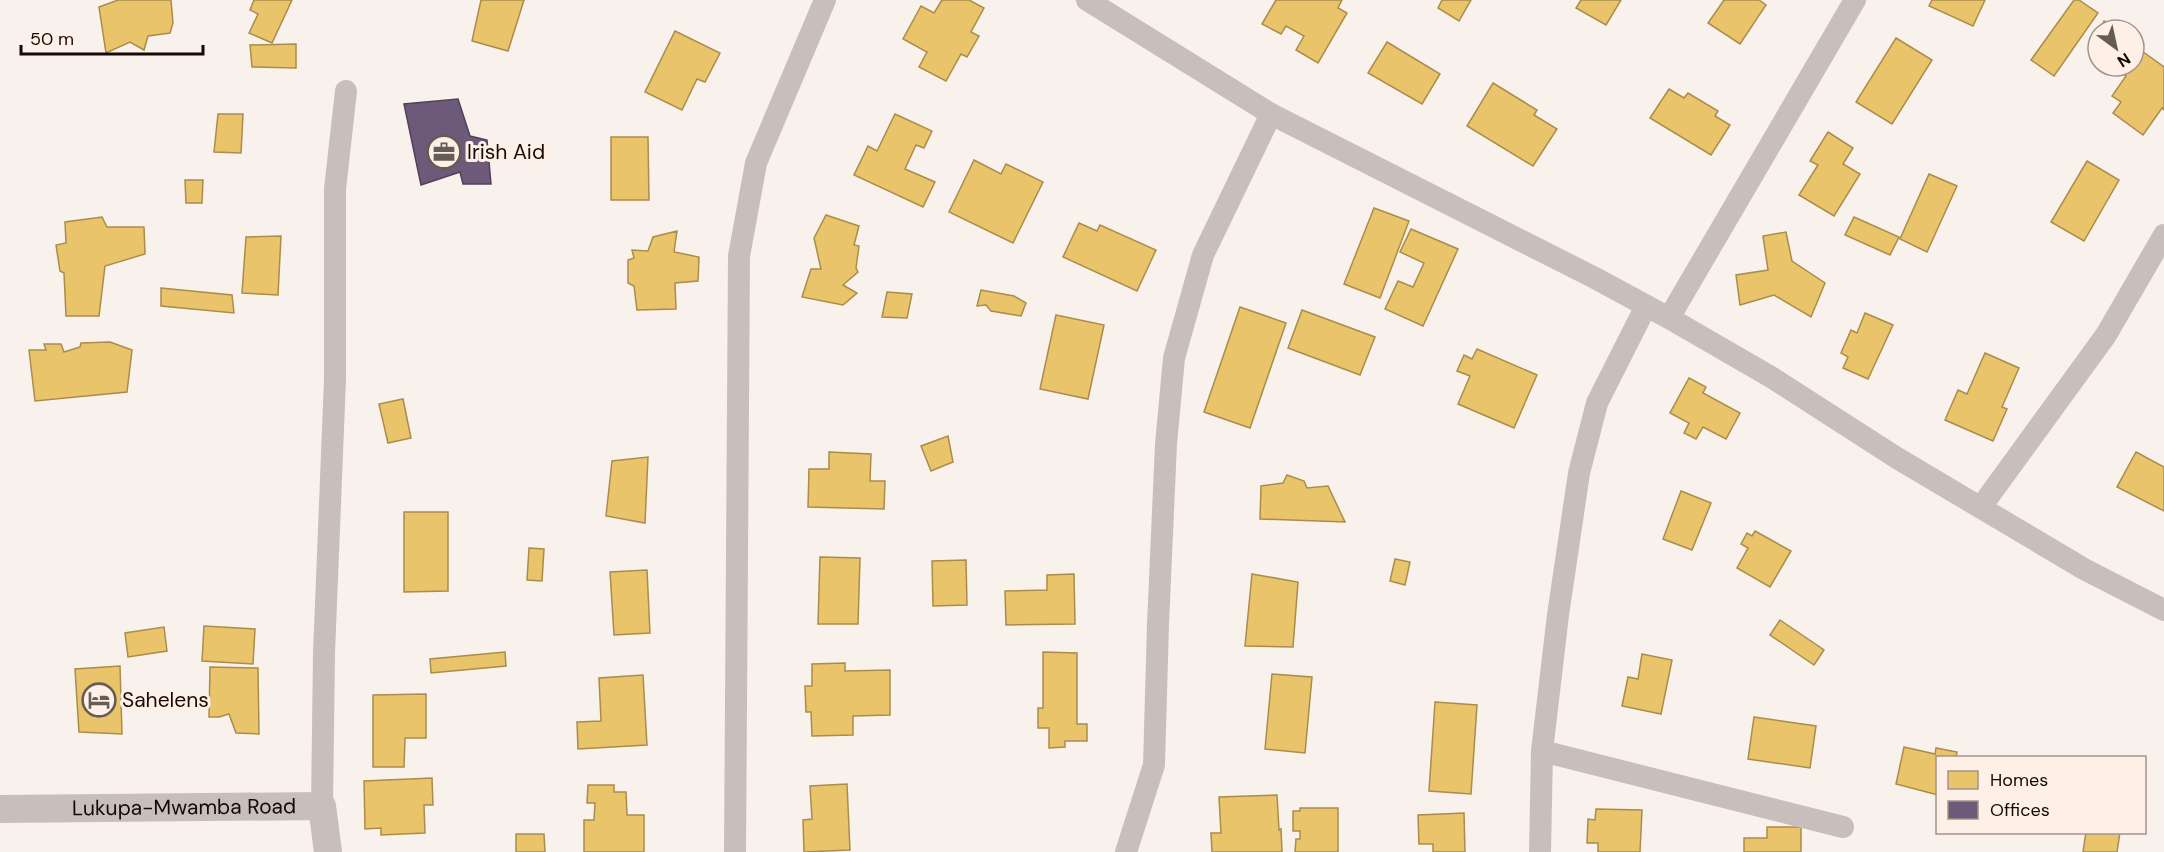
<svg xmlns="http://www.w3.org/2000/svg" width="2164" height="852" font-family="'DM Sans',sans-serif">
<rect width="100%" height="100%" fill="#f9f1ec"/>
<g fill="#e9c46a" stroke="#aa8c4b" stroke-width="1.5">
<polygon points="118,0 171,0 173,23 170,33 148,36 144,50 130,42 106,53 99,7"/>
<polygon points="254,0 292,0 272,43 249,33 258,14 250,10"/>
<polygon points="481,0 524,0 508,51 472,41"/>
<polygon points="942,0 969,0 984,8 971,32 979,36 967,57 961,54 946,81 919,67 927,52 903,39 921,6 934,13"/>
<polygon points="1276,0 1342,0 1338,8 1347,13 1318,63 1296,50 1304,36 1286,26 1281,34 1262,24"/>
<polygon points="1442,0 1471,0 1459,21 1438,8"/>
<polygon points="1581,0 1621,0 1606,25 1576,8"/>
<polygon points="1724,0 1759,0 1766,5 1740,44 1708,23"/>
<polygon points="1932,0 1985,0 1973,26 1929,6"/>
<polygon points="2074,0 2079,0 2098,13 2054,76 2031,60"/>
<polygon points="2104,21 2124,30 2100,30"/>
<polygon points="675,31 720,53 705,82 697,79 682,110 645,92"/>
<polygon points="1896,38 1932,60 1892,124 1856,102"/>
<polygon points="1387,42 1440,74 1422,104 1368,73"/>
<polygon points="296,44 296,68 252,67 250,45"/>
<polygon points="2135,46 2164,67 2164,110 2162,108 2143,135 2113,113 2121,102 2112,96 2126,76 2118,70 2121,66 2134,66"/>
<polygon points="1493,83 1537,110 1534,115 1557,129 1533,166 1467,126"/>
<polygon points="1669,89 1684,98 1688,93 1718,111 1715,116 1730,125 1711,155 1650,118"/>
<polygon points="218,114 243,114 241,153 214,152"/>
<polygon points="895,114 932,131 924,148 916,145 905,169 935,182 923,207 854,175 868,146 877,151"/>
<polygon points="1828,132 1853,148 1843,164 1860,174 1834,216 1799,195 1818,165 1810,161"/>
<polygon points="611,137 648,137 649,200 611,200"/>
<polygon points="974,160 1001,174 1006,164 1043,182 1013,243 949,212"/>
<polygon points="2087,161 2119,180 2084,241 2051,222"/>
<polygon points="1929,174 1957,186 1927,252 1900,239"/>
<polygon points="185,180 203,180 202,203 186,203"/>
<polygon points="1374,208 1409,221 1380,298 1344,284"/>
<polygon points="826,215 859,226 854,245 859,246 856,268 858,272 843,285 857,293 843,305 802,297 811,269 821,269 814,238"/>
<polygon points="102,217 107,227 144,227 145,254 105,266 99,316 66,316 64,273 60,271 56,245 66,243 65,222"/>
<polygon points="1854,217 1899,237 1890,255 1845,235"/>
<polygon points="1079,223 1097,231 1100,225 1156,250 1137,291 1063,257"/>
<polygon points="1411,229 1458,249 1423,326 1385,309 1398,281 1413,287 1424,263 1400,252"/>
<polygon points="677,231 674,252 699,257 698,281 675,283 676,309 637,310 634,286 628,283 628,260 634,258 632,250 648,251 653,237"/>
<polygon points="1786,232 1792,261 1825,283 1811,317 1774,295 1740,305 1736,275 1768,270 1763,236"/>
<polygon points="281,236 278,295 242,293 246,237"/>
<polygon points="161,288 232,295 234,313 161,306"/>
<polygon points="981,290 1014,296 1026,303 1021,316 991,311 986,305 977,306"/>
<polygon points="887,292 912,294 907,318 882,317"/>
<polygon points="1240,307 1286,323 1250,428 1204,412"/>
<polygon points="1302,310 1375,337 1360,375 1288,348"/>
<polygon points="1865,313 1893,325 1868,379 1843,368 1848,357 1841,353 1851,330 1857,333"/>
<polygon points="1056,315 1104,325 1088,399 1040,389"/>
<polygon points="110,342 132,350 127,392 35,401 29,350 46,350 44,344 61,344 64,352 80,347 81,343"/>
<polygon points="1477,349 1537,375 1514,428 1458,404 1470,376 1457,371 1464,355 1472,359"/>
<polygon points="1985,353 2019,368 2002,407 2007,409 1993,441 1945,420 1958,390 1967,394"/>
<polygon points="1689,378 1706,387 1703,393 1740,413 1726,439 1703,427 1696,439 1684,433 1689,423 1670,413"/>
<polygon points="403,399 411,438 388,443 379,404"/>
<polygon points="948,436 953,462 931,471 921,446"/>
<polygon points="829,452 871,454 870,481 885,481 884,509 808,507 809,469 829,469"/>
<polygon points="2136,452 2164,467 2164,511 2117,487"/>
<polygon points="648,457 645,523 606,516 612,461"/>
<polygon points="1287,475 1304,481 1307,488 1328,486 1345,522 1260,519 1261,486 1283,483"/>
<polygon points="1681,491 1711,503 1692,550 1663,539"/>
<polygon points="404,512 448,512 448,591 404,592"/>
<polygon points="1755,531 1791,551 1770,587 1737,568 1748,548 1741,544 1747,533 1752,536"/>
<polygon points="529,548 544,549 542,581 527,580"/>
<polygon points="820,557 860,558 858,624 818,624"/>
<polygon points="1395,559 1410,562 1405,585 1390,581"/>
<polygon points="966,560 967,605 933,606 932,561"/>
<polygon points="647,570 650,633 614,635 610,572"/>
<polygon points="1074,574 1075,624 1006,625 1005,591 1047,590 1047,575"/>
<polygon points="1252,574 1298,582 1293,647 1245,646"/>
<polygon points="1780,620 1824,650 1814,665 1770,635"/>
<polygon points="204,626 255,629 253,664 202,661"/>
<polygon points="164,627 167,651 128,657 125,633"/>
<polygon points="505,652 506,666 431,673 430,659"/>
<polygon points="1043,652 1077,653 1077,724 1087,724 1087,741 1065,741 1065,747 1049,748 1049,728 1038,728 1038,708 1043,708"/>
<polygon points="1642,654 1672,660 1661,714 1622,706 1628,677 1638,679"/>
<polygon points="845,663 845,671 890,670 890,715 853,716 853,735 812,736 811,712 806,712 805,686 812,686 812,664"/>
<polygon points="120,666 122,734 79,732 75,669"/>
<polygon points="210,667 258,668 259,734 236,733 229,714 219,717 209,717"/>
<polygon points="1272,674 1312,677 1305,753 1265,749"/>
<polygon points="643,675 647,745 578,749 577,722 601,721 599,678"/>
<polygon points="426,694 426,738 405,738 404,767 373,767 373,695"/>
<polygon points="1435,702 1477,705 1471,794 1429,791"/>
<polygon points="1754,717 1816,726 1810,768 1748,759"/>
<polygon points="1904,747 1935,754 1936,748 1957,752 1956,758 1938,758 1938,795 1896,784"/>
<polygon points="432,778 433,805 424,805 425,833 381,835 381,828 365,829 364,781"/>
<polygon points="847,784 850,850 804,852 803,820 812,819 810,786"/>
<polygon points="588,785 614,785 614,792 626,792 627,815 644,815 644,852 584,852 584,820 594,820 595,803 587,803"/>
<polygon points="1277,795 1279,830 1281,829 1282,852 1212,852 1211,833 1221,833 1219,797"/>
<polygon points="1300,808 1338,808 1338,852 1295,852 1296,839 1300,839 1300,831 1293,831 1293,811 1300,811"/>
<polygon points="1596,809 1642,810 1640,852 1598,852 1598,843 1587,843 1588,819 1595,820"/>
<polygon points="1464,813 1465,852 1433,852 1433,844 1419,844 1418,815"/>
<polygon points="1767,827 1801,827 1801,852 1744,852 1744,838 1767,838"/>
<polygon points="2086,832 2120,832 2117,852 2083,852"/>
<polygon points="516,834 544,834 545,852 516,852"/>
</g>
<polygon fill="#6d597a" stroke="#534257" stroke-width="1.5" points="458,99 470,136 487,140 491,184 463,184 460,172 421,185 404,104"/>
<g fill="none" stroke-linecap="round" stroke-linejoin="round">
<g stroke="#c8bfbc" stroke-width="22">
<polyline points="1087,0 1271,114 1595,278 1669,318 1771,377 1897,458 2084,569 2164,610"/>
<polyline points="1669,318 1855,0"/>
<polyline points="1981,507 2106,335 2164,235"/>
<polyline points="1542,751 1843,827"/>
<polyline points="322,806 324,653 335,379 335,189 346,91"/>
<polyline points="735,852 739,256 756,163 825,0"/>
<polyline points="1126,852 1154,765 1158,624 1166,444 1174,358 1203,255 1271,114"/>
<polyline points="1540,852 1542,751 1558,615 1579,473 1597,403 1646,306"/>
</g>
<path stroke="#c8bfbc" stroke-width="28" id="s1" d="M0,809L322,806L328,852"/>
</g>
<defs>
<g id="office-ring" transform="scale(1.725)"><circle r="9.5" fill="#fef0e7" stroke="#655c55" stroke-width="1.5"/><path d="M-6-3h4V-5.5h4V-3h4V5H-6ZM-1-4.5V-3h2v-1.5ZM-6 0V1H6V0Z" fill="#655c55"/></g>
<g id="hotel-ring" transform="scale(1.725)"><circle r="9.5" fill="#fef0e7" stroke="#655c55" stroke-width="1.5"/><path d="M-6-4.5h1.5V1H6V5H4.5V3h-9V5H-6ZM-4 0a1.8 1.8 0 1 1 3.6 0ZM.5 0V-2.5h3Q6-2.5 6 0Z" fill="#655c55"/></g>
</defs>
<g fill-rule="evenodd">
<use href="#office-ring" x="444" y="152"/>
<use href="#hotel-ring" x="99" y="700"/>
</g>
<g text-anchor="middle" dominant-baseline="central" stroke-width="6" stroke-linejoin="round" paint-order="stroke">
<g font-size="21" fill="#160b04" stroke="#fef0e7" text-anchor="start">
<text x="467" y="152">Irish Aid</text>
<text x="122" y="700">Sahelens</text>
</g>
<g font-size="21" fill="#160b04" stroke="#fef0e7">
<text stroke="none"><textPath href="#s1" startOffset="184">Lukupa-Mwamba Road</textPath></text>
</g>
</g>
<rect x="1936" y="756" width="210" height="78" fill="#fef0e7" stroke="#a1948c" stroke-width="1.5"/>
<rect x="1948" y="771" width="30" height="18" fill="#e9c46a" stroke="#a1948c" stroke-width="1.5"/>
<text x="1990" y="786" font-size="18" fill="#160b04">Homes</text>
<rect x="1948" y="801" width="30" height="18" fill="#6d597a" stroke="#a1948c" stroke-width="1.5"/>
<text x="1990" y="816" font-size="18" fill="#160b04">Offices</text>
<g transform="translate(2116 48) rotate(147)"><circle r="28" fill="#fef0e7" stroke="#a1948c" stroke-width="1.5"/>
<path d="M0-4.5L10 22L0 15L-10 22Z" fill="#655c55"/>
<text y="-9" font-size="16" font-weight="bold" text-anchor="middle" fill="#160b04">N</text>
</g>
<path d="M21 45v9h182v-9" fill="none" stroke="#160b04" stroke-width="3"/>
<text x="30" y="45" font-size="18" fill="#160b04" stroke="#fef0e7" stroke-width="4.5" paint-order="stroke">50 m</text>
</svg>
